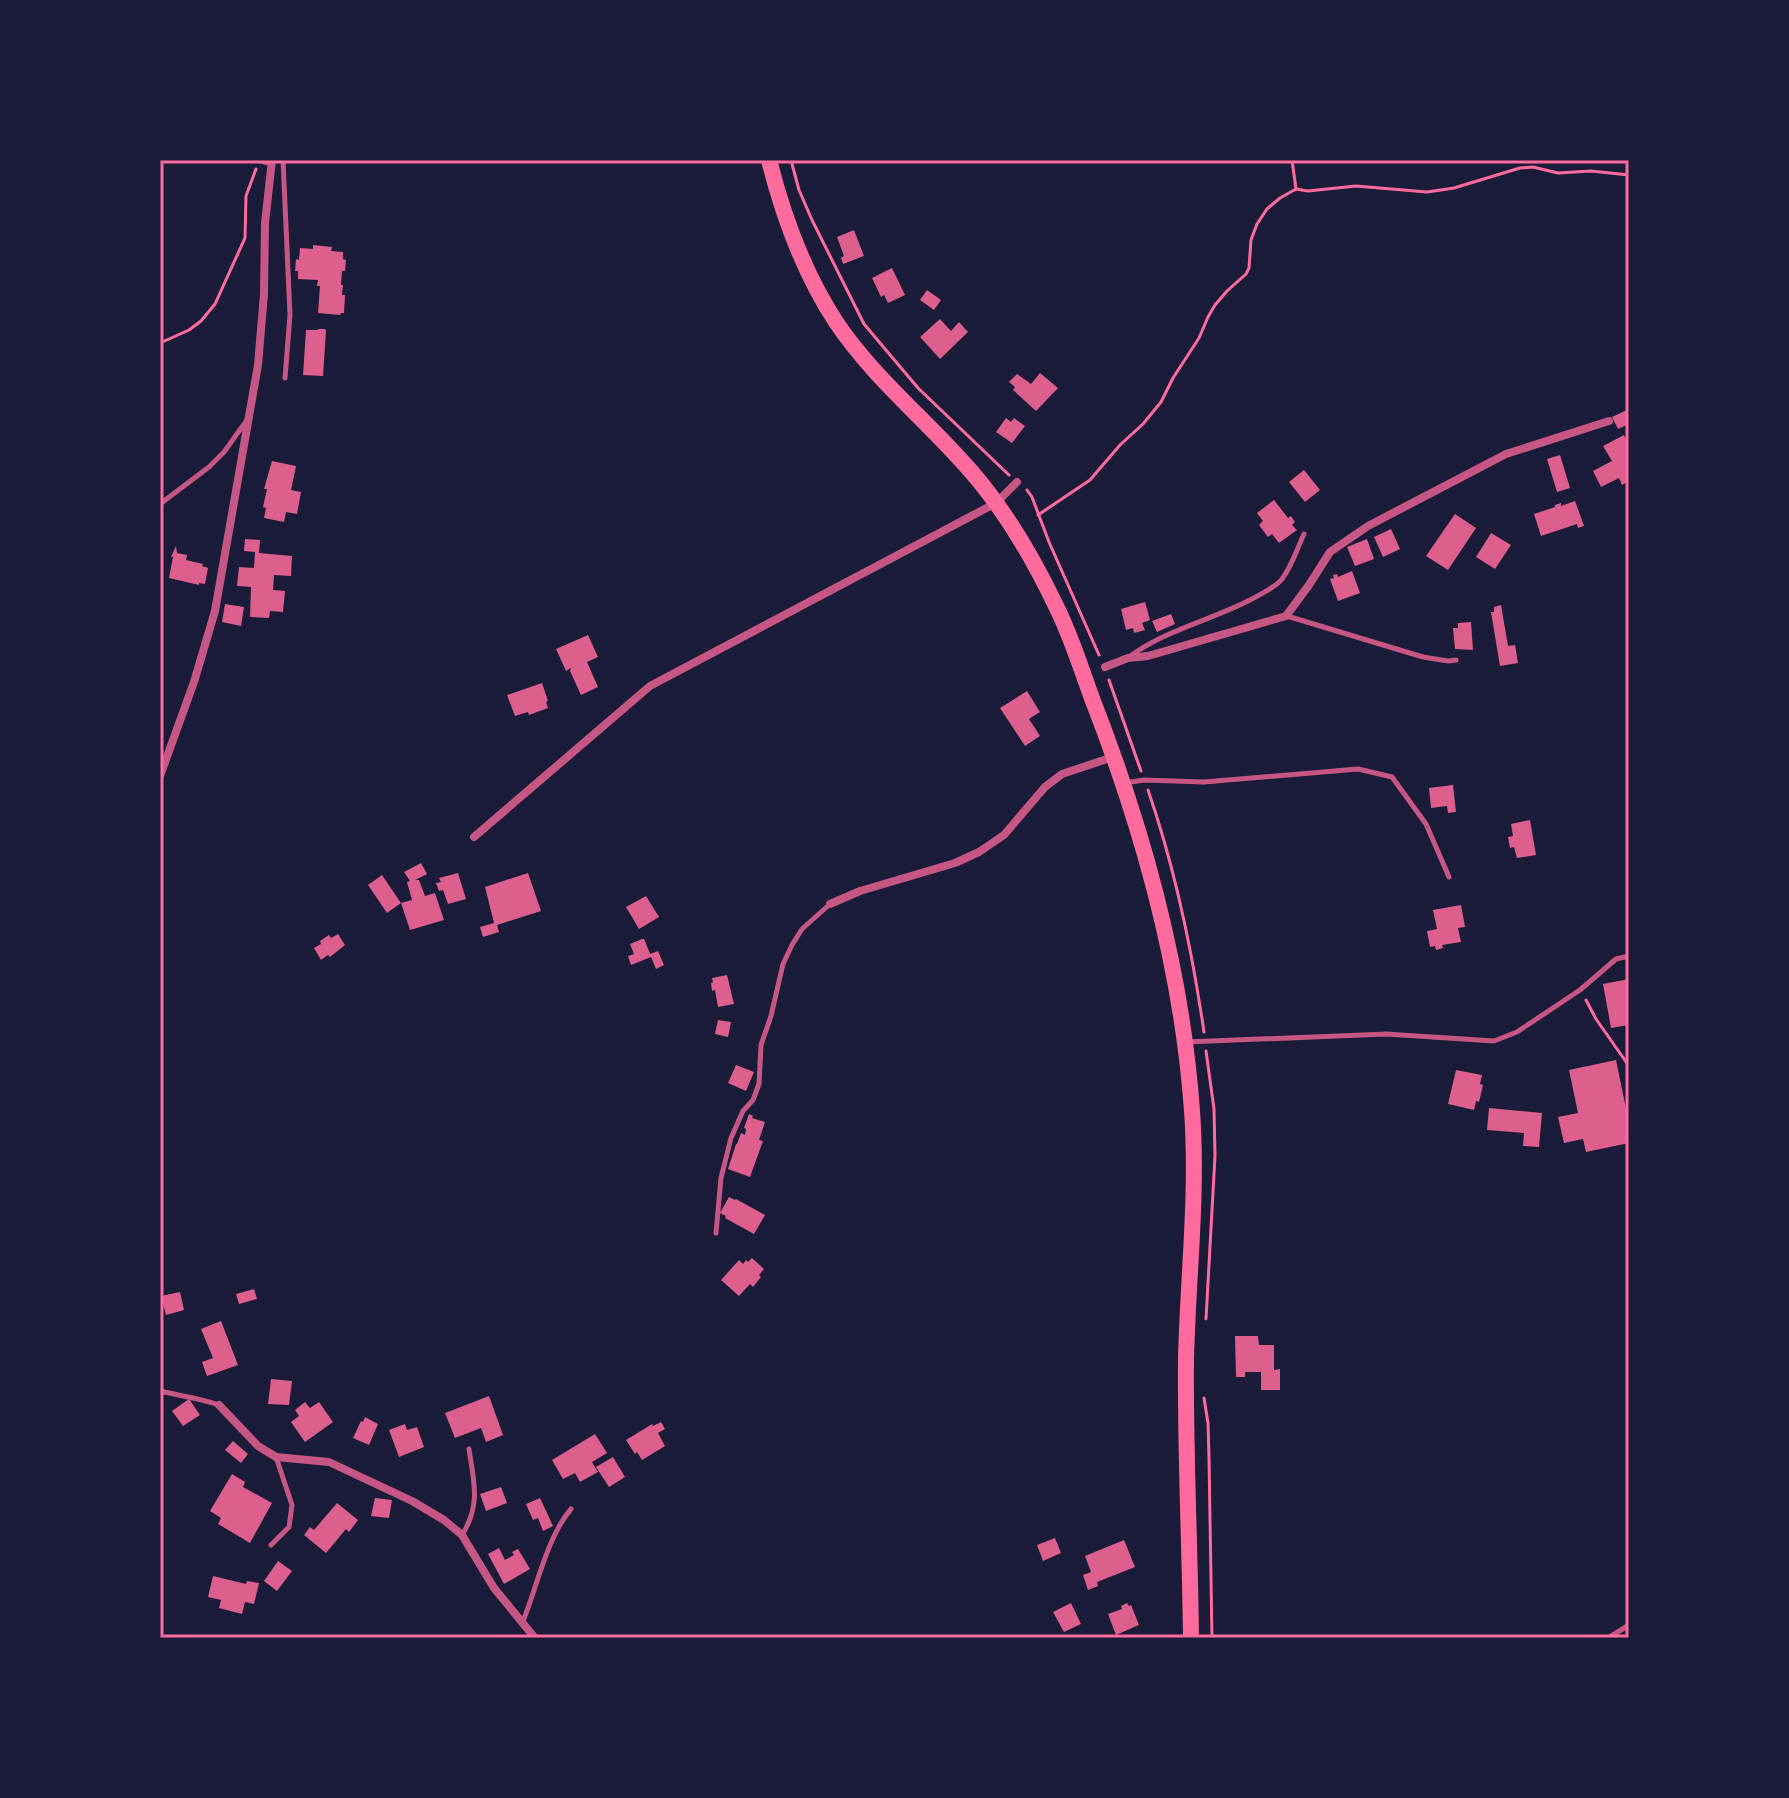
<svg xmlns="http://www.w3.org/2000/svg" width="1789" height="1798" font-family="Commissioner,sans-serif">
<rect width="100%" height="100%" fill="#1b1b3a"/>
<g fill="#dd5f8e">
<polygon points="854,230 864,256 843,264 841,258 844,256 837,237"/>
<polygon points="313,245 332,247 331,251 343,252 343,259 346,260 345,271 342,271 341,285 343,285 342,295 345,295 344,313 341,313 340,315 318,313 320,286 317,286 318,280 298,279 298,271 295,271 296,259 299,260 300,248 313,249"/>
<polygon points="892,268 905,295 888,303 884,295 881,297 872,278"/>
<polygon points="927,290 941,300 934,310 920,300"/>
<polygon points="940,319 951,331 959,322 968,332 940,359 920,337"/>
<polygon points="318,329 325,329 326,331 323,376 303,375 306,330 318,330"/>
<polygon points="1040,373 1058,388 1036,411 1013,390 1015,387 1009,382 1017,374 1031,384"/>
<polygon points="1629,409 1629,424 1618,429 1612,417"/>
<polygon points="1006,418 1011,422 1014,418 1025,426 1012,443 996,432"/>
<polygon points="1624,435 1629,445 1629,481 1622,485 1619,478 1601,487 1593,471 1612,461 1603,446"/>
<polygon points="1560,455 1570,488 1557,492 1547,459"/>
<polygon points="272,461 296,466 291,490 301,492 297,514 286,512 284,522 264,518 266,508 263,507 267,489 264,489"/>
<polygon points="1304,470 1320,490 1305,502 1289,482"/>
<polygon points="1274,500 1288,518 1291,516 1295,522 1292,525 1297,530 1279,543 1272,534 1268,537 1259,525 1263,521 1257,513"/>
<polygon points="1575,501 1584,526 1578,528 1577,524 1541,536 1534,514 1555,507 1555,505 1561,503 1561,506"/>
<polygon points="1455,514 1476,528 1448,570 1426,556"/>
<polygon points="1391,529 1400,549 1383,557 1374,537"/>
<polygon points="1491,533 1511,545 1495,569 1476,557"/>
<polygon points="245,539 260,540 259,553 292,556 291,576 274,575 273,590 285,591 283,612 270,611 269,618 250,617 251,587 237,586 239,567 254,568 255,552 244,551"/>
<polygon points="1367,539 1374,559 1355,566 1347,547"/>
<polygon points="176,546 177,553 187,555 186,560 203,564 202,566 208,568 205,584 199,583 199,585 169,578 173,557 171,557"/>
<polygon points="1352,571 1360,593 1338,601 1330,579 1334,578 1333,575 1337,574 1338,577"/>
<polygon points="1145,602 1150,620 1142,623 1145,630 1134,633 1133,628 1126,630 1121,609"/>
<polygon points="225,604 244,607 241,626 222,622"/>
<polygon points="1501,605 1508,646 1515,645 1518,663 1500,666 1491,612 1494,612 1494,607"/>
<polygon points="1171,614 1175,624 1157,632 1152,621"/>
<polygon points="1471,622 1473,650 1455,649 1453,628 1458,628 1458,623"/>
<polygon points="588,635 598,657 587,662 598,687 581,695 570,671 571,668 566,671 556,649"/>
<polygon points="542,683 548,701 546,702 548,708 529,715 528,712 515,716 507,695"/>
<polygon points="1027,691 1040,712 1029,719 1040,736 1025,746 1000,708"/>
<polygon points="1453,785 1456,812 1448,813 1447,806 1431,808 1429,788"/>
<polygon points="1530,820 1536,855 1517,858 1514,847 1510,848 1508,837 1513,836 1511,824"/>
<polygon points="421,863 427,874 415,880 419,880 425,896 435,893 444,920 410,930 401,903 412,900 407,882 410,881 404,872"/>
<polygon points="458,873 466,899 448,904 443,890 439,891 436,883 441,882 439,878"/>
<polygon points="528,873 541,911 497,925 499,932 483,937 480,927 494,923 485,887"/>
<polygon points="382,875 401,903 387,913 368,885"/>
<polygon points="646,896 659,917 639,929 626,907"/>
<polygon points="1461,905 1465,927 1458,928 1461,942 1442,945 1443,948 1436,950 1435,946 1430,947 1427,931 1437,929 1433,910"/>
<polygon points="338,934 345,945 330,957 328,955 321,960 314,948 321,944 320,941 329,935 331,938"/>
<polygon points="642,939 644,939 651,956 650,954 658,951 664,965 656,969 651,957 631,965 628,956 634,954 630,944"/>
<polygon points="727,975 734,1004 718,1007 715,990 712,991 711,983 713,982 712,978"/>
<polygon points="1629,979 1629,1025 1611,1028 1603,984"/>
<polygon points="718,1020 731,1022 728,1037 715,1034"/>
<polygon points="1616,1060 1629,1123 1629,1143 1586,1152 1583,1139 1564,1143 1558,1117 1578,1113 1569,1070"/>
<polygon points="736,1065 754,1072 746,1091 728,1083"/>
<polygon points="1456,1070 1482,1075 1480,1084 1483,1085 1479,1102 1476,1101 1474,1110 1448,1104"/>
<polygon points="1489,1108 1542,1113 1539,1147 1523,1146 1524,1133 1487,1130"/>
<polygon points="749,1114 753,1116 752,1118 765,1122 759,1140 763,1141 750,1177 728,1169 736,1144 737,1144 741,1133 745,1135 746,1129 744,1128"/>
<polygon points="729,1197 735,1200 736,1199 765,1215 754,1234 725,1218 726,1216 720,1213"/>
<polygon points="752,1258 764,1269 759,1275 761,1277 753,1287 750,1284 739,1296 721,1280 739,1260 743,1264 746,1260 748,1262"/>
<polygon points="254,1289 257,1299 239,1304 236,1294"/>
<polygon points="180,1292 184,1310 166,1315 161,1296"/>
<polygon points="221,1321 238,1365 207,1376 202,1362 213,1358 201,1329"/>
<polygon points="1235,1336 1258,1336 1259,1345 1274,1345 1274,1370 1280,1369 1280,1390 1261,1390 1261,1372 1245,1372 1245,1377 1236,1377"/>
<polygon points="271,1379 292,1381 289,1405 268,1404"/>
<polygon points="489,1396 503,1435 486,1442 481,1428 455,1438 445,1413"/>
<polygon points="189,1399 200,1415 183,1426 172,1411"/>
<polygon points="305,1402 310,1408 319,1402 333,1422 305,1442 291,1422 299,1416 295,1410"/>
<polygon points="365,1417 378,1424 369,1445 353,1438 361,1421 363,1422"/>
<polygon points="661,1422 665,1429 658,1433 665,1446 642,1460 637,1452 635,1454 626,1440 652,1424 653,1426"/>
<polygon points="405,1424 407,1430 417,1427 424,1447 399,1457 389,1430"/>
<polygon points="595,1434 607,1453 592,1462 598,1472 580,1482 575,1473 563,1479 552,1460"/>
<polygon points="233,1441 248,1454 241,1463 225,1450"/>
<polygon points="613,1457 625,1477 609,1487 596,1467"/>
<polygon points="232,1474 245,1482 243,1487 272,1503 250,1543 218,1524 221,1518 210,1511"/>
<polygon points="501,1487 507,1503 486,1511 480,1494"/>
<polygon points="375,1498 392,1500 389,1518 371,1516"/>
<polygon points="540,1498 553,1526 543,1531 538,1518 533,1520 526,1504"/>
<polygon points="337,1503 358,1520 349,1532 346,1529 326,1553 304,1535 310,1527 314,1530"/>
<polygon points="1055,1538 1061,1553 1043,1561 1037,1545"/>
<polygon points="1124,1540 1135,1567 1097,1582 1098,1586 1088,1590 1083,1575 1091,1572 1085,1556"/>
<polygon points="499,1548 505,1560 514,1555 512,1552 518,1549 530,1569 504,1584 488,1554"/>
<polygon points="278,1561 292,1571 277,1591 264,1581"/>
<polygon points="213,1576 246,1584 247,1581 259,1583 254,1604 245,1602 242,1614 219,1608 221,1600 208,1597"/>
<polygon points="1071,1603 1081,1624 1064,1632 1053,1612"/>
<polygon points="1127,1603 1129,1606 1131,1605 1139,1625 1116,1635 1108,1614 1122,1609 1121,1606"/>
</g>
<g fill="none" stroke-linecap="round" stroke-linejoin="round">
<g stroke="#ff6b9d" stroke-width="3">
<polyline points="791,160 799,190 812,220 864,324 918,388 1009,475"/>
<polyline points="1292,160 1296,189"/>
<polyline points="160,343 189,330 201,321 215,304 245,238 246,196 256,169"/>
<polyline points="1027,490 1032,497 1049,542 1099,655"/>
<polyline points="1038,515 1090,480 1120,445 1143,424 1161,402 1173,378 1199,338 1208,317 1215,305 1227,291 1246,274 1249,268 1251,240 1257,224 1267,209 1280,198 1296,189 1308,191 1356,186 1427,192 1454,188 1520,168 1533,167 1558,173 1591,171 1629,175"/>
<polyline points="1109,680 1141,771"/>
<path d="M1148,790C1175,868 1192,950 1204,1032"/>
<polyline points="1586,1000 1596,1019 1629,1066"/>
<polyline points="1206,1319 1215,1156 1214,1109 1206,1051"/>
<polyline points="1204,1398 1208,1423 1209,1458 1212,1638"/>
</g>
<g stroke="#c65784" stroke-width="5">
<polyline points="258,160 271,164"/>
<polyline points="283,160 290,315 285,378"/>
<polyline points="160,504 209,467 224,452 247,420"/>
<polyline points="1287,616 1423,657 1448,661 1456,660"/>
<path d="M1129,657C1165,630 1212,620 1252,599C1262,593 1275,588 1282,579C1292,566 1297,549 1304,534"/>
<polyline points="1125,783 1144,780 1204,782 1358,769 1392,777 1426,824 1449,877"/>
<polyline points="1186,1042 1386,1034 1494,1041 1517,1032 1580,990 1616,959 1629,956"/>
<polyline points="716,1233 721,1178 731,1138 743,1111 753,1100 759,1084 761,1045 771,1016 783,964 792,945 802,929 830,904"/>
<path d="M160,1391C180,1396 200,1398 219,1405"/>
<path d="M462,1535C481,1505 474,1482 469,1449"/>
<polyline points="271,1545 289,1527 292,1505 276,1457"/>
<path d="M523,1621C537,1587 547,1537 571,1509"/>
<polyline points="1608,1638 1629,1625"/>
</g>
<g stroke="#c65784" stroke-width="8">
<polyline points="1105,667 1128,658 1148,656 1286,616 1309,585 1330,552 1368,526 1506,454 1609,421"/>
<polyline points="160,776 194,682 215,611 258,365 264,294 265,223 272,160"/>
<polyline points="474,837 650,686 996,503 1017,482"/>
<polyline points="830,904 860,891 955,863 979,852 1004,835 1045,787 1062,774 1113,757"/>
<polyline points="219,1405 258,1446 276,1457 329,1462 412,1501 444,1520 462,1535 494,1588 535,1638"/>
</g>
<path stroke="#ff6b9d" stroke-width="16" d="M769,160C783,216 804,273 836,322C870,373 918,413 959,458C999,500 1030,552 1055,604C1071,635 1081,669 1093,701C1144,832 1182,970 1192,1111C1198,1193 1188,1276 1186,1358C1185,1451 1190,1545 1191,1638"/>
</g>
<rect width="1789" height="1798" fill="none" stroke="#1b1b3a" stroke-width="324"/>
<rect x="162" y="162" width="1465" height="1474" fill="none" stroke="#ff6b9d" stroke-width="3"/>
</svg>
